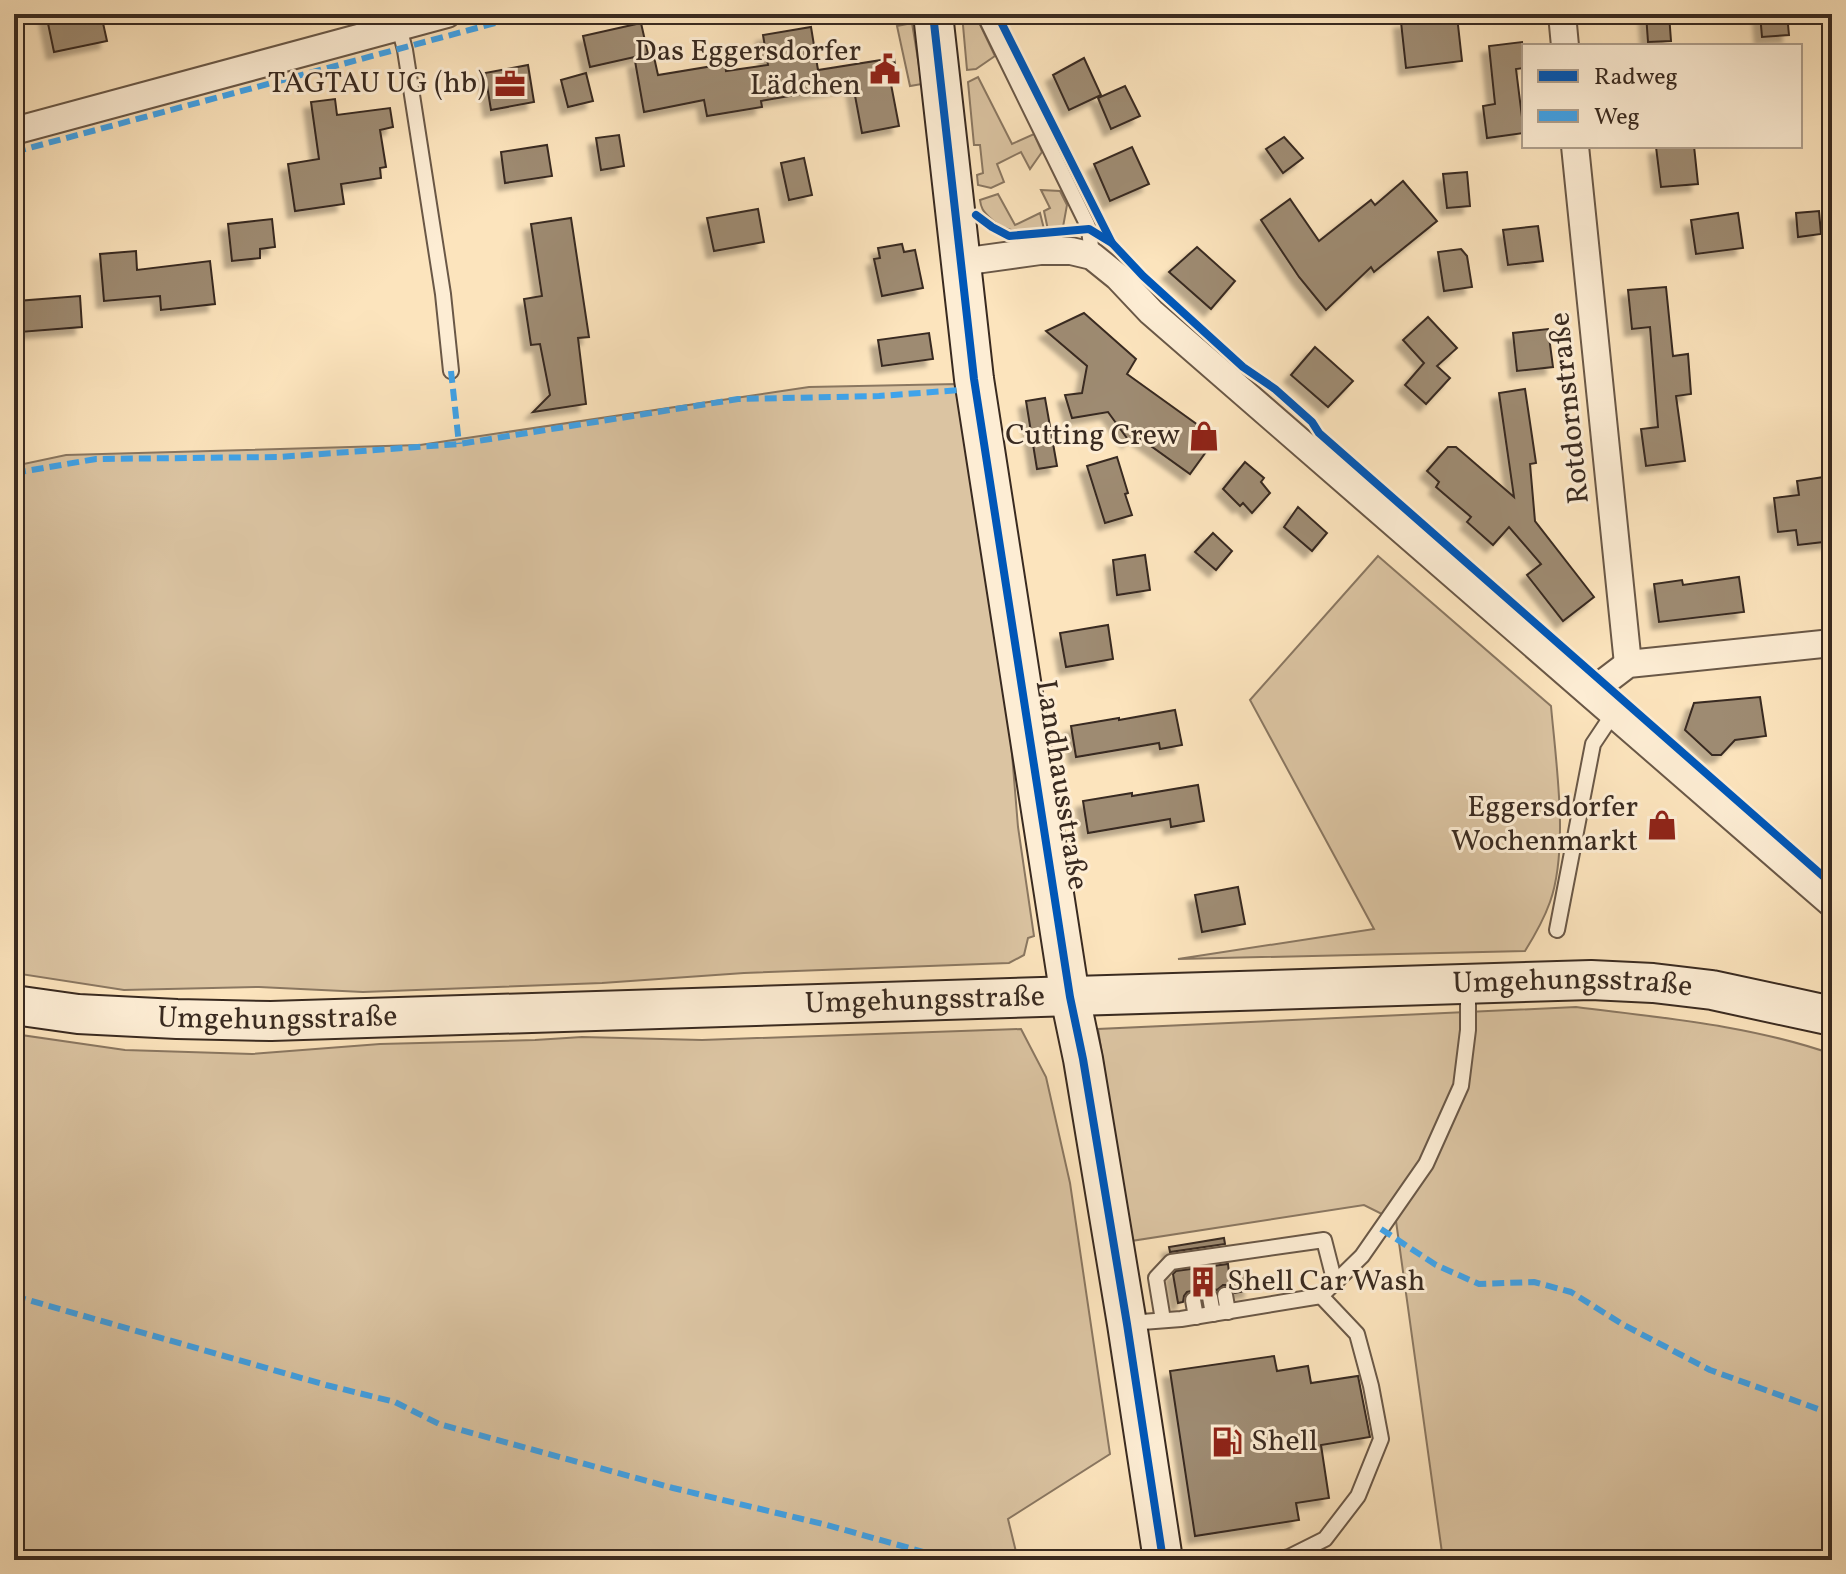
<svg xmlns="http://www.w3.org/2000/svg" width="1846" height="1574" font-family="Vollkorn,serif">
<defs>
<filter id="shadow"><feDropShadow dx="-7" dy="7" stdDeviation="2" flood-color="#0004"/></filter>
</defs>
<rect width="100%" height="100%" fill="#fce4bd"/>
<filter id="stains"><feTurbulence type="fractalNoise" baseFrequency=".0025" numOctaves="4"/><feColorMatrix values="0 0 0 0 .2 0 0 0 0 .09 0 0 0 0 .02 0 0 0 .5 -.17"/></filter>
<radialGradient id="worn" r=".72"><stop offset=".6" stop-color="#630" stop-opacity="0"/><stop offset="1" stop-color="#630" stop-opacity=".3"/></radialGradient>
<g fill="#dbc4a2" stroke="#8a7761" stroke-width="2">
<polygon points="962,14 975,14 995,56 976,69 967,70"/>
<polygon points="912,23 922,84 910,86 897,26"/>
<polygon points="978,77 1012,144 1034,134 1042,152 1030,169 1021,152 997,164 1004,182 991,188 978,185 977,175 983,173 980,145 974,145 968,82"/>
<polygon points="1041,190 1060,191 1067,205 1063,227 1048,230 1044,211 1050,208"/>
<path d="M998,194L1015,225L1040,213L1044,229C1021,231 1006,235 989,217C983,211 981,208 980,200Z"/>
<polygon points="957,384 1007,693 1018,827 1034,936 1028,938 1024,955 1009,963 744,973 602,983 363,992 259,987 124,990 14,973 14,466 66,455 420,445 809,387"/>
<path d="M1378,556L1551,706C1556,763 1569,848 1550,902C1544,919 1535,935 1525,951L1178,959L1374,929L1250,700Z"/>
<path d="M1576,1007C1663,1018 1749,1025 1832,1054V1560H1443L1396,1221L1364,1205L1131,1241L1098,1029Z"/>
<polygon points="1021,1029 1046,1077 1070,1183 1110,1454 1008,1519 1018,1560 14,1560 14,1034 125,1050 252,1054 380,1044 535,1040 582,1037 702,1040"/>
</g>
<g fill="#9e8b72" stroke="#392a20" stroke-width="2" filter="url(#shadow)">
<polygon points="46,14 101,14 107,41 54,52"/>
<polygon points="1646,14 1669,14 1671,41 1648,42"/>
<polygon points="1760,14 1787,14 1789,35 1762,37"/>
<polygon points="1457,16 1462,61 1406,68 1401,22"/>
<polygon points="641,23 648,54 590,67 583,36"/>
<polygon points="811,27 818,70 894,58 897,78 890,79 899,126 862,133 853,85 761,101 762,107 707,116 704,100 644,112 635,61 654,57 658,75 725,64 726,71 768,65 763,35"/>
<polygon points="1522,42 1524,68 1516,69 1524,133 1487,138 1483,106 1495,104 1489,46"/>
<polygon points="1084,58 1101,95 1069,110 1053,75"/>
<polygon points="528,65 534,102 491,110 485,73"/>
<polygon points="586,73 593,101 568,107 561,80"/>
<polygon points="1125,86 1140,116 1111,129 1098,98"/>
<polygon points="335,99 337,115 390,108 393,127 380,130 386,167 380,168 381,178 341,184 344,204 295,211 288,164 319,159 311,102"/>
<polygon points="619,135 624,166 601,170 596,138"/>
<polygon points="1284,137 1303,158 1283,173 1266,149"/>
<polygon points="547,145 552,176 505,183 501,152"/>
<polygon points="1671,146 1694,146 1698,184 1661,187 1656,147"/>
<polygon points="1132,147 1149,184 1110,201 1094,164"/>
<polygon points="804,158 812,195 789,200 781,163"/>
<polygon points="1467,172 1470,206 1447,208 1443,174"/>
<polygon points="1403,181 1437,221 1374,272 1371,267 1326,310 1299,277 1261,220 1290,199 1319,241 1371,200 1375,205"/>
<polygon points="758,209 764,242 714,251 707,218"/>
<polygon points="1819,211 1821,234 1798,237 1796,213"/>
<polygon points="1738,213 1743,248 1696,254 1691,220"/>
<polygon points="571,218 589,337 578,338 586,404 533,412 550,395 540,344 531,345 524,299 542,296 531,224"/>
<polygon points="272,219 275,247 260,249 260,258 232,261 228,224"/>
<polygon points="1538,226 1543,261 1508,265 1503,230"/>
<polygon points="902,244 904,252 915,250 923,288 882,296 874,259 880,258 878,248"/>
<polygon points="1197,247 1235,281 1211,309 1169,272"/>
<polygon points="1461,249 1467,256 1472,287 1444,291 1438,252"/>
<polygon points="136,251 137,270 210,261 215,304 161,310 160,296 104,301 100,254"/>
<polygon points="1666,287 1673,356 1688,354 1691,394 1676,396 1685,461 1646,466 1641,429 1658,427 1650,327 1632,329 1628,290"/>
<polygon points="80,296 82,327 20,332 17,301"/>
<polygon points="1084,313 1136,359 1127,374 1216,438 1190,474 1134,434 1129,441 1108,412 1072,418 1065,395 1082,393 1087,366 1046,331"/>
<polygon points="1428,317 1457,348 1437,366 1450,378 1426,404 1405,385 1424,363 1403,340"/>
<polygon points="1548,329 1553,367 1517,371 1513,333"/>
<polygon points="929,333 933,359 882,366 878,340"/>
<polygon points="1315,347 1353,381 1328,407 1291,375"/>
<polygon points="1525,389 1536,463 1530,464 1535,521 1594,597 1563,621 1527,575 1541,564 1509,527 1493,545 1467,522 1471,517 1436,487 1439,482 1427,471 1448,447 1456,447 1514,497 1499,393"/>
<polygon points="1045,398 1057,466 1037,469 1026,401"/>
<polygon points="1117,457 1128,493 1125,494 1132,515 1105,523 1087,466"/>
<polygon points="1245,462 1264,478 1261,482 1270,493 1252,513 1243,503 1240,506 1223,489"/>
<polygon points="1824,477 1832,541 1798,545 1796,530 1778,532 1774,498 1799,495 1797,481"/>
<polygon points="1298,507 1327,533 1312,551 1284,527"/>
<polygon points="1213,533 1232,551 1216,570 1195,552"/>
<polygon points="1145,555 1150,590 1117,595 1113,560"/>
<polygon points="1739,577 1744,612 1659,622 1654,584 1682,580 1683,585"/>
<polygon points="1108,625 1113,659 1066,667 1060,633"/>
<polygon points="1760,697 1766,736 1735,740 1721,755 1712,755 1685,730 1694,703"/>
<polygon points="1175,710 1182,745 1160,749 1159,743 1076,757 1071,726 1119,718 1119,720"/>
<polygon points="1198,785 1204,821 1171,827 1170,819 1088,833 1083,801 1132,793 1132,796"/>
<polygon points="1238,887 1245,924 1202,932 1195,895"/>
<polygon points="1224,1238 1225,1244 1170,1252 1169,1247"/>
<polygon points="1228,1264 1229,1273 1248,1270 1251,1290 1235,1293 1232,1288 1228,1285 1223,1285 1217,1290 1209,1287 1204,1289 1201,1294 1196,1290 1187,1292 1184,1296 1183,1302 1178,1303 1173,1274 1176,1271"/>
<polygon points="1274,1356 1277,1371 1308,1366 1311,1383 1358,1376 1370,1437 1321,1445 1329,1498 1296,1503 1299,1520 1195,1536 1170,1371"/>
</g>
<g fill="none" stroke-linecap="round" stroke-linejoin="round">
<g stroke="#6a5847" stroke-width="18">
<g id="lane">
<polyline points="984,14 1087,224 1089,229 1092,256"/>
<polyline points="399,27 405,50 443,294 451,371"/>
<polyline points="1557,930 1593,744 1613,714"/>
<polyline points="1225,1295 1228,1312"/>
<polyline points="1210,1297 1213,1314"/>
<polyline points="1193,1300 1196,1317"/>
<polyline points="1163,1320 1156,1278 1171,1262 1324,1240 1335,1283"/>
<polyline points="1129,1323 1181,1319 1321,1296 1362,1256 1426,1164 1461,1086 1468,1030 1468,984"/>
<polyline points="1275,1560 1289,1557 1325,1539 1358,1496 1381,1439 1371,1386 1357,1334 1321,1296"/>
</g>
</g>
<g stroke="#6a5847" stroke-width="30">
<g id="street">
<polyline points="1562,14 1565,46"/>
<polyline points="14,131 447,14"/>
<polyline points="1575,146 1628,664"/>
<polyline points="961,262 1040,251 1071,251 1092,256 1118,277 1151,312 1832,904"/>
<polyline points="1592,695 1603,683 1628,664 1832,643"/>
</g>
</g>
<g stroke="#392a20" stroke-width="42">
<g id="secondary">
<polyline points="933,14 974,379 1070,997 1083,1059 1127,1324 1163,1560"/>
<path id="s1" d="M14,1005L78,1014L177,1019L271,1021L1591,980L1653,983L1712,990L1832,1016"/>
</g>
</g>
<use href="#lane" stroke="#fdedd4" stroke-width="14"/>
<use href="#street" stroke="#fdedd4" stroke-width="26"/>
<use href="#secondary" stroke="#fdedd4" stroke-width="38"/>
<g stroke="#3fa3ea" stroke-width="6" stroke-dasharray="12 6" stroke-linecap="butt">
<polyline points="14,152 529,14"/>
<polyline points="451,371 459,444"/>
<polyline points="14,473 96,459 279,457 459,444 738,399 879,396 960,390"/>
<polyline points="1381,1229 1436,1265 1479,1284 1534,1282 1571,1292 1622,1324 1710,1370 1832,1414"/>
<polyline points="14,1296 326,1385 395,1402 439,1424 673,1488 827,1525 952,1560"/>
</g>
<g stroke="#fdedd4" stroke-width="13">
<g id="cycleway">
<polyline points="933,14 974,379 1070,997 1083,1059 1127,1324 1163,1560"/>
<polyline points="997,14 1112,243"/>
<polyline points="976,215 992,227 1009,236 1089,229 1112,243 1143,276 1243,367 1275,389 1312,422 1319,433 1832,884"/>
</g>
</g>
<use href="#cycleway" stroke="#0057b8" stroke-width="8"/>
</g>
<defs>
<g id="civic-bare" transform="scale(2.4)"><path d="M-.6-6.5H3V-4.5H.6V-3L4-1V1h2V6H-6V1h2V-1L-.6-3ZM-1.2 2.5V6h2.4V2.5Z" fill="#8f2418" stroke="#fdedd4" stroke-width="2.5" paint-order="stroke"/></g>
<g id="office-bare" transform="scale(2.4)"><path d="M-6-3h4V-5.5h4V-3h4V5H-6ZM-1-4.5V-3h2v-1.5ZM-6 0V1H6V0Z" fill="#8f2418" stroke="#fdedd4" stroke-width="2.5" paint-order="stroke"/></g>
<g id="shop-bare" transform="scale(2.4)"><path d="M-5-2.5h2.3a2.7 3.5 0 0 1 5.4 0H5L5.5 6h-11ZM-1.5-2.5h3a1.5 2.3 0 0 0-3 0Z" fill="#8f2418" stroke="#fdedd4" stroke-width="2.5" paint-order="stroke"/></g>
<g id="building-bare" transform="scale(2.4)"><path d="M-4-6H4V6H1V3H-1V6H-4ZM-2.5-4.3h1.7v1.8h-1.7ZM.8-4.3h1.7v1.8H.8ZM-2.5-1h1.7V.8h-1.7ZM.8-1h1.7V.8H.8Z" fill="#8f2418" stroke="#fdedd4" stroke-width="2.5" paint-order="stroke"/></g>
<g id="fuel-bare" transform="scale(2.4)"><path d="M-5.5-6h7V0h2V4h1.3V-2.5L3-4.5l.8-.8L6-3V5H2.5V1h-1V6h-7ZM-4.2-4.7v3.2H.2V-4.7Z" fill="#8f2418" stroke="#fdedd4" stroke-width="2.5" paint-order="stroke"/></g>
</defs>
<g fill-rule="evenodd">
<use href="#civic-bare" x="885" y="69"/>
<use href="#office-bare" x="510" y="84"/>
<use href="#shop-bare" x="1204" y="436"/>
<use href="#shop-bare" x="1662" y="825"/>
<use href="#building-bare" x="1203" y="1282"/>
<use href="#fuel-bare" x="1227" y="1442"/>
</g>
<g text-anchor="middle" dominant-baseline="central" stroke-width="6" stroke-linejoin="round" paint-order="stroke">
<g font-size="30" fill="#392a20" stroke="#fdedd4" text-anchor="end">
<text x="861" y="52">Das Eggersdorfer<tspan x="861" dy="34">Lädchen</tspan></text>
<text x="486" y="84">TAGTAU UG (hb)</text>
<text x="1180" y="436">Cutting Crew</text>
<text x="1638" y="808">Eggersdorfer<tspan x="1638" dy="34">Wochenmarkt</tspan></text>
<text x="1227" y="1282" text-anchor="start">Shell Car Wash</text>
<text x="1251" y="1442" text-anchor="start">Shell</text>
</g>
<g font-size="30" fill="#392a20" stroke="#fdedd4">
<text transform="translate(1570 408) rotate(-96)">Rotdornstraße</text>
<text transform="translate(1061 785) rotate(81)">Landhausstraße</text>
<text stroke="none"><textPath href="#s1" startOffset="1560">Umgehungsstraße</textPath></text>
<text stroke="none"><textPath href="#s1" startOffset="912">Umgehungsstraße</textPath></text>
<text stroke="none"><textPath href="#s1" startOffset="264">Umgehungsstraße</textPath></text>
</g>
</g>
<rect width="1846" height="1574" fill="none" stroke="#fce4bd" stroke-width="48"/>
<rect x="16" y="16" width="1814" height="1542" fill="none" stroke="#392a20" stroke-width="4"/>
<rect x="24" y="24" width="1798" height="1526" fill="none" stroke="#392a20" stroke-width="2"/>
<rect x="1522" y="44" width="280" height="104" fill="#fdedd4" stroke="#af9f8c" stroke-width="2"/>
<rect x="1538" y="70" width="40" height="12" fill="#0057b8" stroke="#af9f8c" stroke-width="2"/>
<text x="1594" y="84" font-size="24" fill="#392a20">Radweg</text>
<rect x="1538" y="110" width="40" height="12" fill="#3fa3ea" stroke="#af9f8c" stroke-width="2"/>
<text x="1594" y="124" font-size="24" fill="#392a20">Weg</text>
<rect width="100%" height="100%" filter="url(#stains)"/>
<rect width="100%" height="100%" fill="url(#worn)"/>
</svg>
